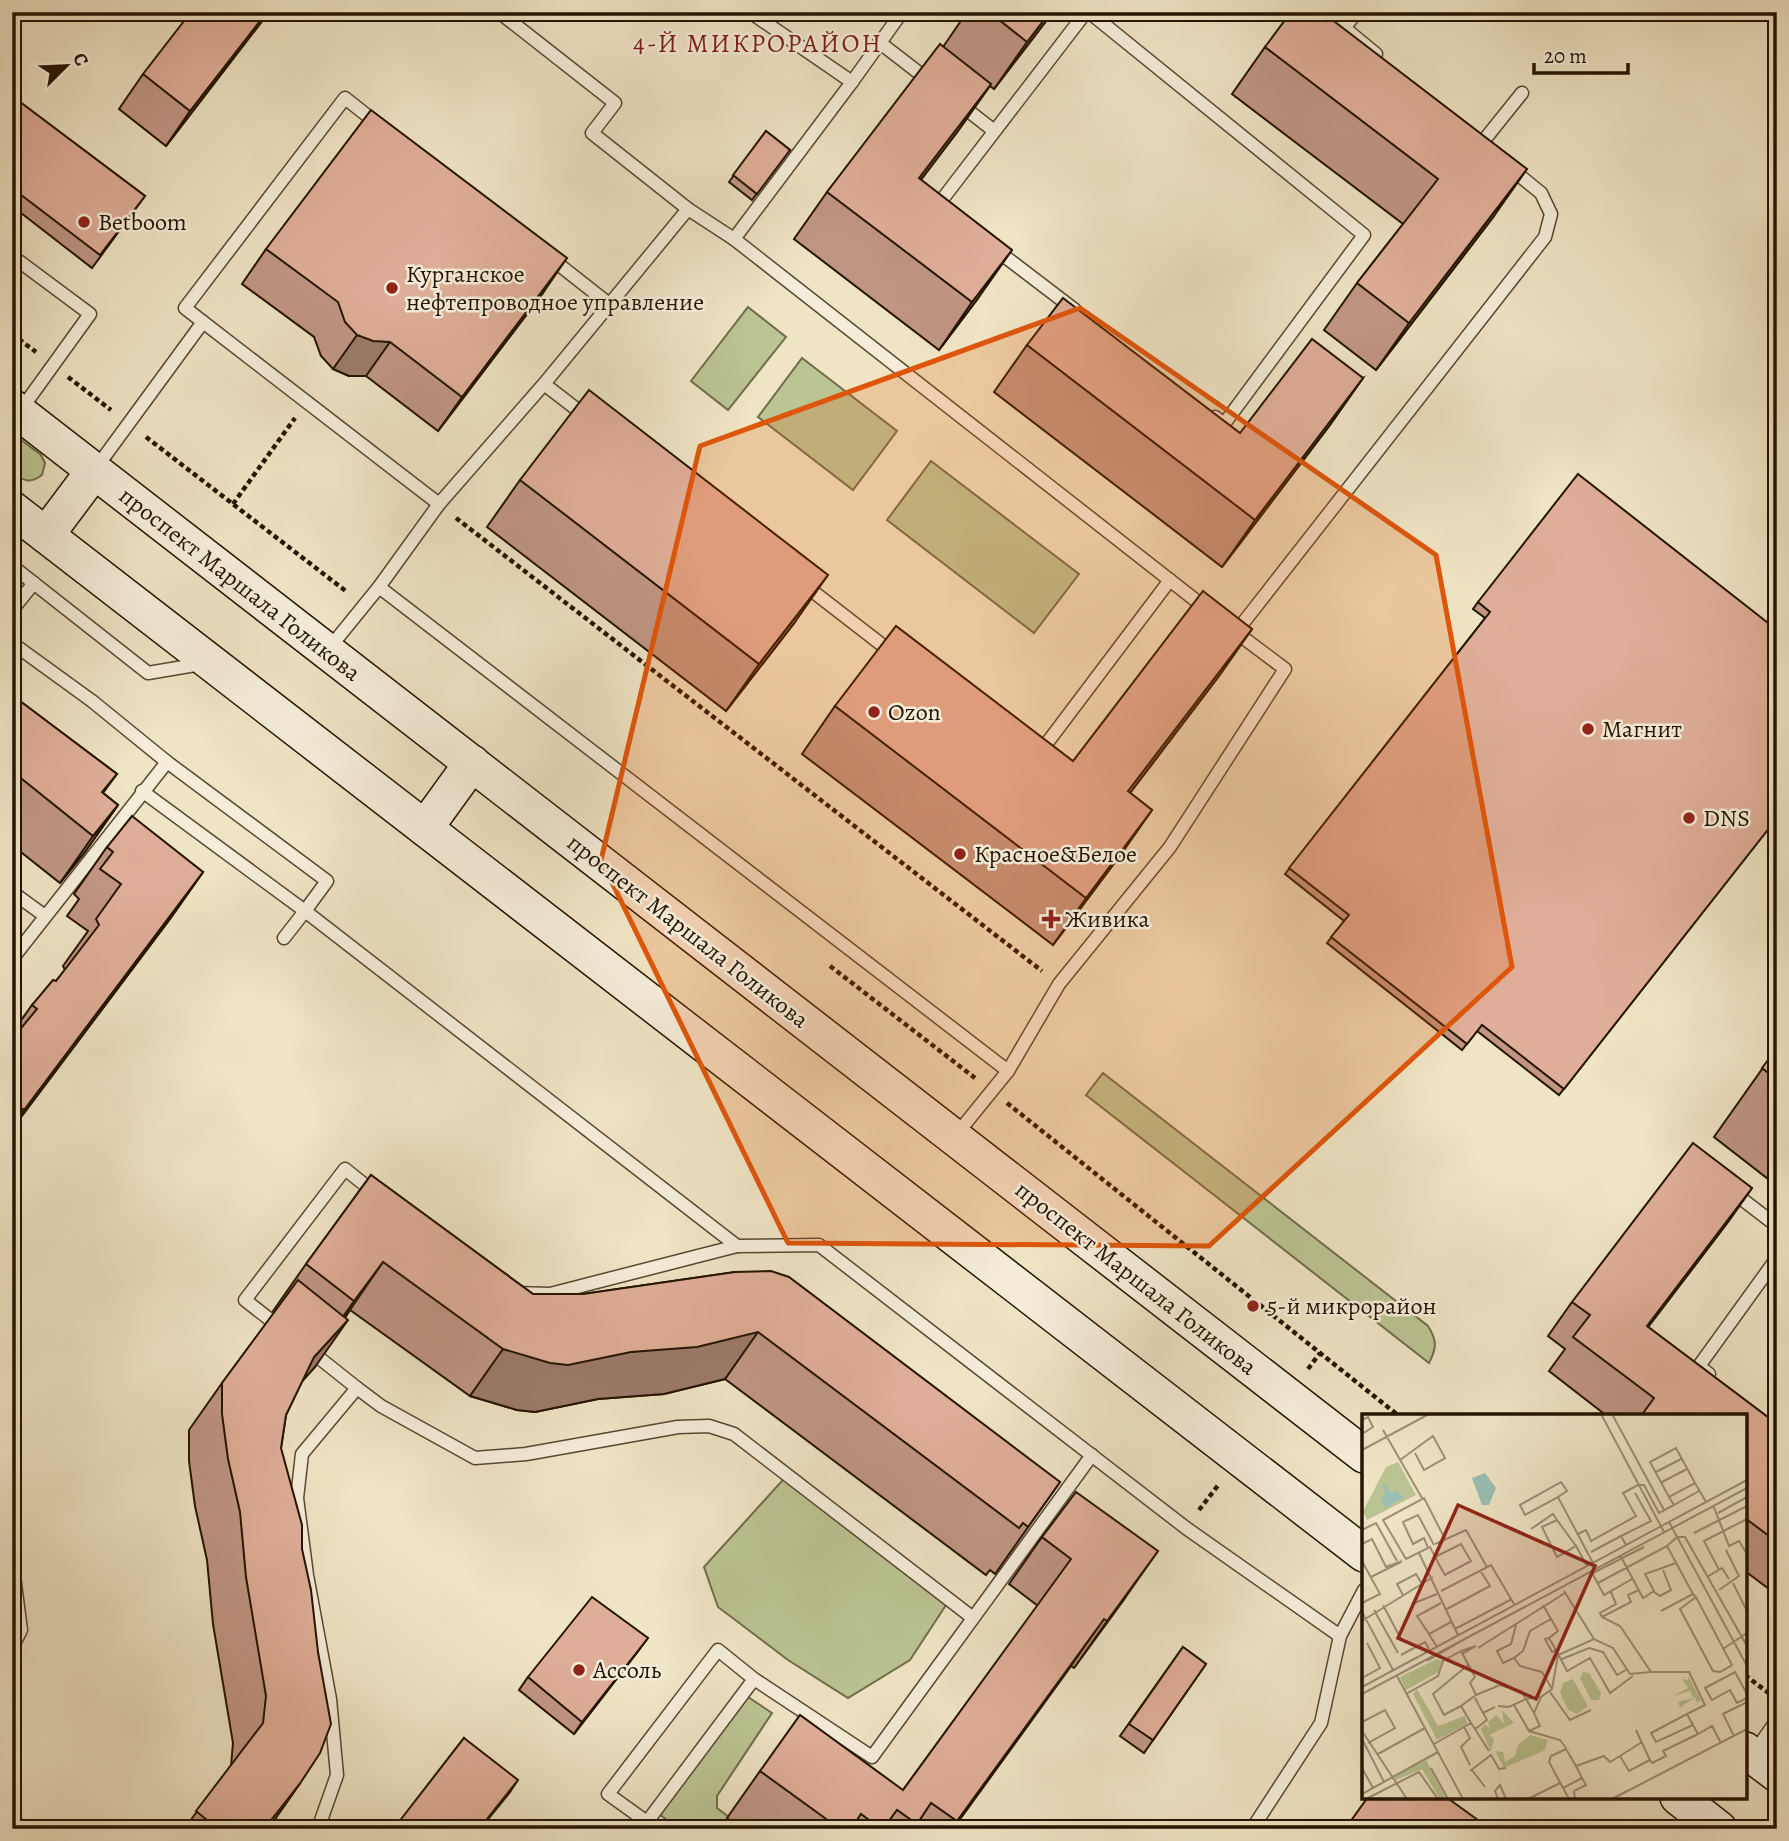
<svg xmlns="http://www.w3.org/2000/svg" width="1789" height="1841" font-family="Alegreya,serif">
<rect width="100%" height="100%" fill="#efe4c4"/>
<filter id="stains"><feTurbulence type="fractalNoise" baseFrequency=".00286" numOctaves="4"/><feColorMatrix values="0 0 0 0 .2 0 0 0 0 .09 0 0 0 0 .02 0 0 0 .5 -.17"/></filter>
<radialGradient id="worn" r=".72"><stop offset=".6" stop-color="#630" stop-opacity="0"/><stop offset="1" stop-color="#630" stop-opacity=".3"/></radialGradient>
<g fill="#bbc493" stroke="#706c4a" stroke-width="2">
<polygon points="748,307 786,337 728,410 691,381"/>
<polygon points="802,358 897,431 853,490 758,417"/>
<path d="M12,433L41,455L45,463L42,475C30,484 23,481 12,472Z"/>
<polygon points="931,461 1079,574 1034,633 887,520"/>
<path d="M1103,1073L1428,1326C1437,1340 1437,1348 1429,1363L1086,1095Z"/>
<polygon points="791,1471 948,1602 910,1660 848,1698 788,1660 718,1607 704,1567"/>
<polygon points="745,1695 772,1713 717,1796 717,1808 745,1829 679,1829 659,1814"/>
</g>
<g fill="none" stroke-linecap="round" stroke-linejoin="round">
<g stroke="#574731" stroke-width="15">
<g id="lane">
<polyline points="499,12 615,103 592,133 688,209"/>
<polyline points="750,12 852,82"/>
<polyline points="1089,12 1364,235 1224,424 1215,417"/>
<polyline points="1325,12 1376,54"/>
<polyline points="12,20 18,12"/>
<polyline points="1344,28 1357,12"/>
<polyline points="879,42 932,83"/>
<polyline points="957,102 993,130"/>
<polyline points="1481,144 1522,93"/>
<polyline points="942,208 938,205 1086,12"/>
<polyline points="734,239 1208,610"/>
<polyline points="995,249 1075,310"/>
<polyline points="12,256 90,314 20,411"/>
<polyline points="548,256 609,304"/>
<polyline points="203,322 185,308 345,98 379,125"/>
<polyline points="544,384 588,418"/>
<polyline points="96,468 203,322 439,504"/>
<polyline points="12,566 148,673 201,664"/>
<polyline points="802,583 895,655"/>
<polyline points="379,587 1008,1071"/>
<polyline points="12,610 34,583"/>
<polyline points="1236,632 1545,237 1551,214 1541,193 1510,168"/>
<polyline points="12,643 92,701 167,762 12,959"/>
<polyline points="327,651 379,587 439,504 544,384 688,209 734,239 852,82 902,12"/>
<polyline points="1038,755 1170,580"/>
<polyline points="142,791 305,911 327,881 167,762"/>
<polyline points="12,892 45,916"/>
<polyline points="284,938 305,911 737,1246 819,1245 1186,1528 1340,1636"/>
<polyline points="956,1135 1008,1071 1059,984 1170,847 1285,669 1233,630"/>
<polyline points="1730,1190 1777,1226"/>
<polyline points="516,1293 550,1294 737,1246"/>
<polyline points="282,1329 245,1300 345,1169 376,1194"/>
<polyline points="308,1349 357,1388"/>
<polyline points="1709,1374 1699,1366 1777,1258"/>
<polyline points="12,1561 21,1630 12,1648"/>
<polyline points="754,1679 718,1650 608,1794 647,1822 754,1679 872,1757 1092,1455"/>
<polyline points="1753,1754 1777,1720"/>
<polyline points="12,1816 20,1829"/>
<polyline points="318,1829 337,1775 330,1699 307,1575 297,1498 302,1454 357,1388 381,1406 475,1458 526,1454 678,1427 709,1426 734,1434 973,1618"/>
<polyline points="1252,1829 1321,1723 1340,1636 1364,1590"/>
</g>
</g>
<g stroke="#241300" stroke-width="38">
<g id="secondary">
<polyline points="12,407 1364,1455"/>
<polyline points="12,509 1364,1554"/>
<polyline points="46,535 94,471"/>
<polyline points="425,828 472,763"/>
<polyline points="1745,1750 1777,1774"/>
<polyline points="1678,1797 1719,1829"/>
</g>
</g>
<g stroke="#241300" stroke-width="4.5" stroke-dasharray="5 3.5" stroke-linecap="butt">
<polyline points="12,334 36,352"/>
<polyline points="68,377 111,410"/>
<polyline points="146,437 347,592"/>
<polyline points="233,504 295,418"/>
<polyline points="456,518 1042,971"/>
<polyline points="830,966 975,1078"/>
<polyline points="1007,1103 1399,1416"/>
<polyline points="1308,1369 1320,1353"/>
<polyline points="1199,1510 1219,1484"/>
<polyline points="1745,1675 1775,1698"/>
</g>
<use href="#lane" stroke="#f5edd9" stroke-width="12"/>
<use href="#secondary" stroke="#f5edd9" stroke-width="35"/>
</g>
<g fill="#c09683" stroke="#241300" stroke-width="2">
<polygon points="269,12 166,146 119,109 143,74"/>
<polygon points="967,12 1053,12 994,89 990,86 958,131 921,180 979,297 939,350 794,239 827,192 943,47"/>
<polygon points="1761,12 1777,12 1777,26"/>
<polygon points="1265,47 1494,216 1376,370 1324,330 1357,283 1403,224 1232,94"/>
<polygon points="12,96 145,196 92,268 12,206"/>
<polygon points="766,131 790,150 752,200 729,182"/>
<polygon points="266,249 543,293 438,431 366,376 349,376 333,369 321,356 314,337 242,284"/>
<polygon points="1027,345 1240,433 1363,378 1330,425 1222,567 994,392"/>
<polygon points="1777,449 1777,469 1768,462"/>
<polygon points="520,480 795,622 726,711 487,527"/>
<polygon points="1478,602 1777,818 1559,1095 1477,1031 1462,1050 1327,943 1344,921 1285,874 1485,618 1473,609"/>
<polygon points="1252,629 1219,676 1130,793 1152,810 1119,857 1053,945 802,754 835,706 1073,761"/>
<polygon points="12,695 117,774 103,793 118,805 85,852 60,883 12,845"/>
<polygon points="107,847 203,872 170,919 12,1129 12,1033 32,1005 56,981 65,970 63,966 88,931 67,916 79,899 74,894"/>
<polygon points="1777,1048 1777,1176 1772,1182 1714,1137"/>
<polygon points="371,1175 533,1294 583,1294 735,1272 1060,1482 995,1574 990,1570 986,1575 725,1379 664,1394 598,1399 535,1412 517,1410 470,1396 350,1310 315,1367 302,1381 286,1415 281,1448 301,1782 268,1829 184,1829 231,1766 233,1743 213,1624 207,1560 195,1506 189,1461 189,1430 222,1383 275,1312 273,1311 306,1264"/>
<polygon points="1752,1188 1728,1222 1648,1327 1777,1424 1777,1595 1745,1571 1745,1416 1607,1416 1549,1371 1565,1349 1548,1336 1572,1302"/>
<polygon points="1042,1537 1125,1598 1074,1668 1071,1666 953,1829 742,1829 727,1818 760,1771 903,1790 1038,1606 1009,1584"/>
<polygon points="1183,1647 1206,1664 1144,1753 1120,1736"/>
<polygon points="639,1650 574,1734 519,1690 528,1677"/>
<polygon points="464,1738 510,1792 480,1829 394,1829"/>
</g>
<g fill="#9c7a6a" stroke="#241300" stroke-width="2">
<polygon points="267,12 269,12 166,146 190,111"/>
<polygon points="1050,12 1053,12 994,89 1027,42"/>
<polygon points="991,84 958,131 886,225 919,178"/>
<polygon points="1527,169 1494,216 1376,370 1409,323"/>
<polygon points="1012,250 979,297 939,350 972,302"/>
<polygon points="567,258 543,293 438,431 462,397"/>
<polygon points="357,335 390,342 366,376 349,376 333,369"/>
<polygon points="1363,378 1330,425 1222,567 1255,520"/>
<polygon points="828,575 795,622 726,711 759,664"/>
<polygon points="1252,629 1219,676 1095,839 1128,791"/>
<polygon points="118,805 85,852 60,883 93,836"/>
<polygon points="1152,810 1119,857 1053,945 1086,898"/>
<polygon points="203,872 170,919 12,1129 12,1126 24,1110"/>
<polygon points="1752,1188 1728,1222 1623,1360 1647,1326"/>
<polygon points="383,1262 350,1310 321,1348 354,1301"/>
<polygon points="348,1320 315,1367 281,1405 314,1357"/>
<polygon points="758,1332 725,1379 664,1394 598,1399 535,1412 517,1410 470,1396 503,1349 631,1352"/>
<polygon points="1158,1551 1125,1598 1074,1668 1107,1621"/>
<polygon points="1104,1619 1071,1666 952,1829"/>
<polygon points="648,1638 639,1650 574,1734 582,1722"/>
<polygon points="518,1780 510,1792 480,1829 479,1829"/>
<polygon points="301,1782 268,1829 264,1829"/>
</g>
<g fill="#dfae98" stroke="#241300" stroke-width="2">
<polygon points="191,12 267,12 190,111 143,74"/>
<polygon points="989,12 1050,12 1027,42"/>
<polygon points="1291,12 1322,12 1527,169 1409,323 1357,283 1438,179 1265,47"/>
<polygon points="940,44 991,84 919,178 1012,250 972,302 827,192"/>
<polygon points="12,96 145,196 100,255 12,188"/>
<polygon points="371,110 567,258 462,397 390,342 373,341 357,335 345,322 338,302 266,249"/>
<polygon points="766,131 790,150 757,194 733,175"/>
<polygon points="1063,298 1240,433 1312,339 1363,378 1255,520 1027,345"/>
<polygon points="589,390 828,575 759,664 520,480"/>
<polygon points="1578,474 1777,630 1777,818 1564,1089 1482,1025 1467,1044 1331,937 1349,915 1289,868 1490,612 1478,602"/>
<polygon points="1203,591 1252,629 1128,791 1152,810 1086,898 835,706 896,626 1073,761"/>
<polygon points="12,695 117,774 102,792 118,805 93,836 12,771"/>
<polygon points="132,816 203,872 24,1110 12,1101 12,1039 37,1009 32,1005 53,980 56,981 99,925 96,919 121,884 100,869 113,852 107,847"/>
<polygon points="1777,1048 1777,1080 1762,1068"/>
<polygon points="1693,1143 1752,1188 1647,1326 1777,1424 1777,1542 1745,1518 1745,1416 1641,1416 1654,1398 1573,1337 1590,1315 1572,1302"/>
<polygon points="371,1175 533,1294 583,1294 735,1272 771,1271 789,1277 1060,1482 1028,1527 1023,1523 1019,1528 758,1332 697,1347 631,1352 568,1365 550,1363 503,1349 383,1262 354,1301 306,1264"/>
<polygon points="298,1280 348,1320 314,1357 286,1415 281,1448 302,1525 302,1549 311,1590 318,1652 331,1724 320,1753 301,1782 264,1829 218,1829 196,1811 263,1723 266,1696 246,1577 240,1512 228,1459 222,1414 222,1383"/>
<polygon points="1076,1492 1158,1551 1107,1621 1104,1619 957,1821 931,1803 917,1824 897,1810 883,1829 881,1829 861,1814 851,1829 840,1829 760,1771 800,1715 903,1790 1071,1559 1042,1537"/>
<polygon points="592,1597 648,1638 582,1722 528,1677"/>
<polygon points="1183,1647 1206,1664 1153,1740 1129,1724"/>
<polygon points="464,1738 518,1780 479,1829 405,1829 398,1823"/>
<polygon points="1368,1797 1446,1797 1482,1823 1478,1829 1345,1829"/>
</g>
<path fill="#de560b" fill-opacity="0.2" stroke="#de560b" stroke-width="5" stroke-linejoin="round" d="M1080,308L1436,555L1512,967L1209,1246L788,1243L601,860L700,446Z"/>
<g fill="#8f2418" stroke="#f5edd9" stroke-width="2.5">
<circle cx="84" cy="222" r="7"/>
<circle cx="392" cy="288" r="7"/>
<circle cx="874" cy="712" r="7"/>
<circle cx="1588" cy="729" r="7"/>
<circle cx="1689" cy="818" r="7"/>
<circle cx="960" cy="854" r="7"/>
<path d="M1047.5 908.5h7v7h7v7h-7v7h-7v-7h-7v-7h7z"/>
<circle cx="1253" cy="1306" r="7"/>
<circle cx="579" cy="1670" r="7"/>
</g>
<g text-anchor="middle" dominant-baseline="central" stroke-width="5" stroke-linejoin="round" paint-order="stroke">
<g font-size="24" fill="#241300" stroke="#f5edd9" text-anchor="start">
<text x="98" y="222">Betboom</text>
<text x="406" y="274">Курганское<tspan x="406" dy="28">нефтепроводное управление</tspan></text>
<text x="888" y="712">Ozon</text>
<text x="1602" y="729">Магнит</text>
<text x="1703" y="818">DNS</text>
<text x="974" y="854">Красное&amp;Белое</text>
<text x="1065" y="919">Живика</text>
<text x="1267" y="1306">5-й микрорайон</text>
<text x="593" y="1670">Ассоль</text>
</g>
<g font-size="24" fill="#241300" stroke="#f5edd9">
<text transform="translate(240 584) rotate(38)">проспект Маршала Голикова</text>
<text transform="translate(688 931) rotate(38)">проспект Маршала Голикова</text>
<text transform="translate(1136 1278) rotate(38)">проспект Маршала Голикова</text>
</g>
<g font-size="26" letter-spacing="2" fill="#7a1f14" stroke="#f5edd9">
<text x="758" y="43">4-Й МИКРОРАЙОН</text>
</g>
</g>
<g transform="translate(1362 1414)">
<rect width="385" height="385" fill="#efe4c4"/>
<path d="M36,48L54,81L5,106L1,97L24,53ZM75,245L80,247L76,258L44,276L38,263ZM221,258L227,259L239,279L237,286H229L218,264ZM326,262L339,286L335,289L333,283L318,294L316,288L331,284L328,277L311,282L326,274L320,265L326,266ZM211,265L226,292L215,300L206,296L198,279L201,269ZM55,275L76,312L103,302L105,310L75,326L51,280ZM140,296L152,309L127,321L132,325L129,338L119,315L123,310L128,315L126,308L134,301L142,310ZM168,321L186,326L183,336L142,354L133,337L141,338L143,348L153,342L156,331ZM64,346L84,385H78L60,355L34,366L32,363Z" fill="#bbc493"/>
<path d="M123,59L134,74L127,91H120L110,64ZM21,69L29,79L34,77L42,83L23,94L19,84L23,80Z" fill="#9abeb5"/>
<path fill="none" stroke="#9e9076" stroke-width="2" d="M239,0L302,118M250,0L302,96M0,6L6,3L11,13L0,20M21,16L60,84M0,36L67,0M38,46L71,22L83,44L62,56L53,39M294,58L319,45M300,68L325,55M333,69L314,34L288,48L307,83L333,69L344,88M196,83L205,77L199,68L158,91L163,101L196,83L231,149M312,91L337,77M351,91L367,132L377,127L385,140M356,99L385,83M307,108L385,252M169,115L191,100L195,106M0,116L14,109L35,147M332,119L385,92M216,120L224,116L229,127L274,102L261,79L276,71H282L297,99L312,91L307,83M0,130L10,125L24,153L40,147M73,130L104,116L125,153M264,131L259,122L289,107L273,79M214,132L195,106L180,113L195,143L214,132L225,152M66,134L62,124L51,130L41,108L56,101L72,131M229,138L259,122M57,139L96,221M258,141L281,184L292,177L283,160L314,149M73,143L99,130L109,147L83,161L79,154L68,133L44,145L21,106L62,84L83,125M0,147L18,180L0,189M357,156L342,127L385,105M229,157L242,181L270,165M231,159L282,133M9,163L39,148M345,163L360,154L367,165M236,169L305,132M371,169L385,197M357,176L377,162L364,136M79,177L129,151L152,190M202,177L232,225M292,178L298,182L309,176L301,156M331,180L334,183L370,251L358,258L351,257L318,195L334,183M41,181L35,170L54,160L60,170M50,190L75,180M21,191L39,225M181,191L196,217L187,224L194,236L190,238L183,225L187,224M12,196L36,239M83,196L128,172L118,156M299,197L331,180L305,132L315,123H323L385,232M0,198L31,256M240,203L269,188L266,181L277,176M240,203L238,199L254,190L249,178M189,205L168,217L161,237L152,244L158,252L180,258L190,275M0,207L71,163M93,215L150,185M67,220L55,202L79,189M75,233L67,220L89,208M116,234L203,179M361,235L385,219M194,236L205,257L228,244L248,279L271,262M99,237L114,232L100,240M39,241L63,228L67,235M152,244L141,249L135,237L149,230L154,211M200,245L227,234L241,238L255,261L264,256M65,247L93,231M289,258H327L343,291L325,300L289,319L294,328L331,311L325,300M35,262L101,385M0,264L18,254L5,229M0,273L385,66M188,278L208,306L229,296M0,280L385,74M44,280L76,262L81,247L99,237L113,263L108,269L114,281L99,292L109,309L72,330M385,280L373,258L343,274L350,286L368,276L375,289L385,284M114,281L138,271L159,277L164,285L178,283M113,284L121,299L133,293M152,291L167,317L178,312L172,299L179,283L190,275L196,241L232,225L251,234L268,260L289,258L258,212L240,203M99,292L82,301L71,280L106,251M136,292L147,293L164,285L172,299M0,308L23,296L33,314L6,329M109,309L113,315L125,306L121,299M331,311L336,320L350,312L359,329M102,313L108,324L99,333L108,351M113,315L127,337M0,317L45,385M167,317L198,326L204,334M372,322L361,300L385,288M0,325L22,368M16,340L63,314M258,342L280,328M288,346L290,349L304,342L301,337L336,320M0,354L11,374M69,354L86,385M110,356L123,373M108,357L129,341L137,355L144,354M201,374L220,364L214,352M0,380L76,338M4,385L57,358L76,385M136,385L133,377L138,371L144,385M166,385L198,369M207,385L187,348L189,342L204,335L214,352L242,342L248,348L258,342L267,357L288,346L274,316M213,385L212,377L224,371L220,364M250,385L385,315"/>
<path fill="#8f2418" fill-opacity="0.15" stroke="#8f2418" stroke-width="3.5" d="M96,91L233,152L174,285L36,224Z"/>
<rect width="385" height="385" fill="none" stroke="#241300" stroke-width="3.5"/>
</g>
<rect width="1789" height="1841" fill="none" stroke="#efe4c4" stroke-width="42"/>
<rect x="14" y="14" width="1761" height="1813" fill="none" stroke="#241300" stroke-width="3.5"/>
<rect x="21" y="21" width="1747" height="1799" fill="none" stroke="#241300" stroke-width="2"/>
<g transform="translate(66 66) rotate(66)" stroke="#f5edd9" stroke-width="5" paint-order="stroke">
<path d="M0-5L12 26L0 18L-12 26Z" fill="#241300"/>
<text y="-10" font-size="19" font-weight="bold" text-anchor="middle" fill="#241300">С</text>
</g>
<path d="M1534 63v10h94v-10" fill="none" stroke="#241300" stroke-width="3.5"/>
<text x="1544" y="63" font-size="21" fill="#241300" stroke="#f5edd9" stroke-width="5" paint-order="stroke">20 m</text>
<rect width="100%" height="100%" filter="url(#stains)"/>
<rect width="100%" height="100%" fill="url(#worn)"/>
</svg>
